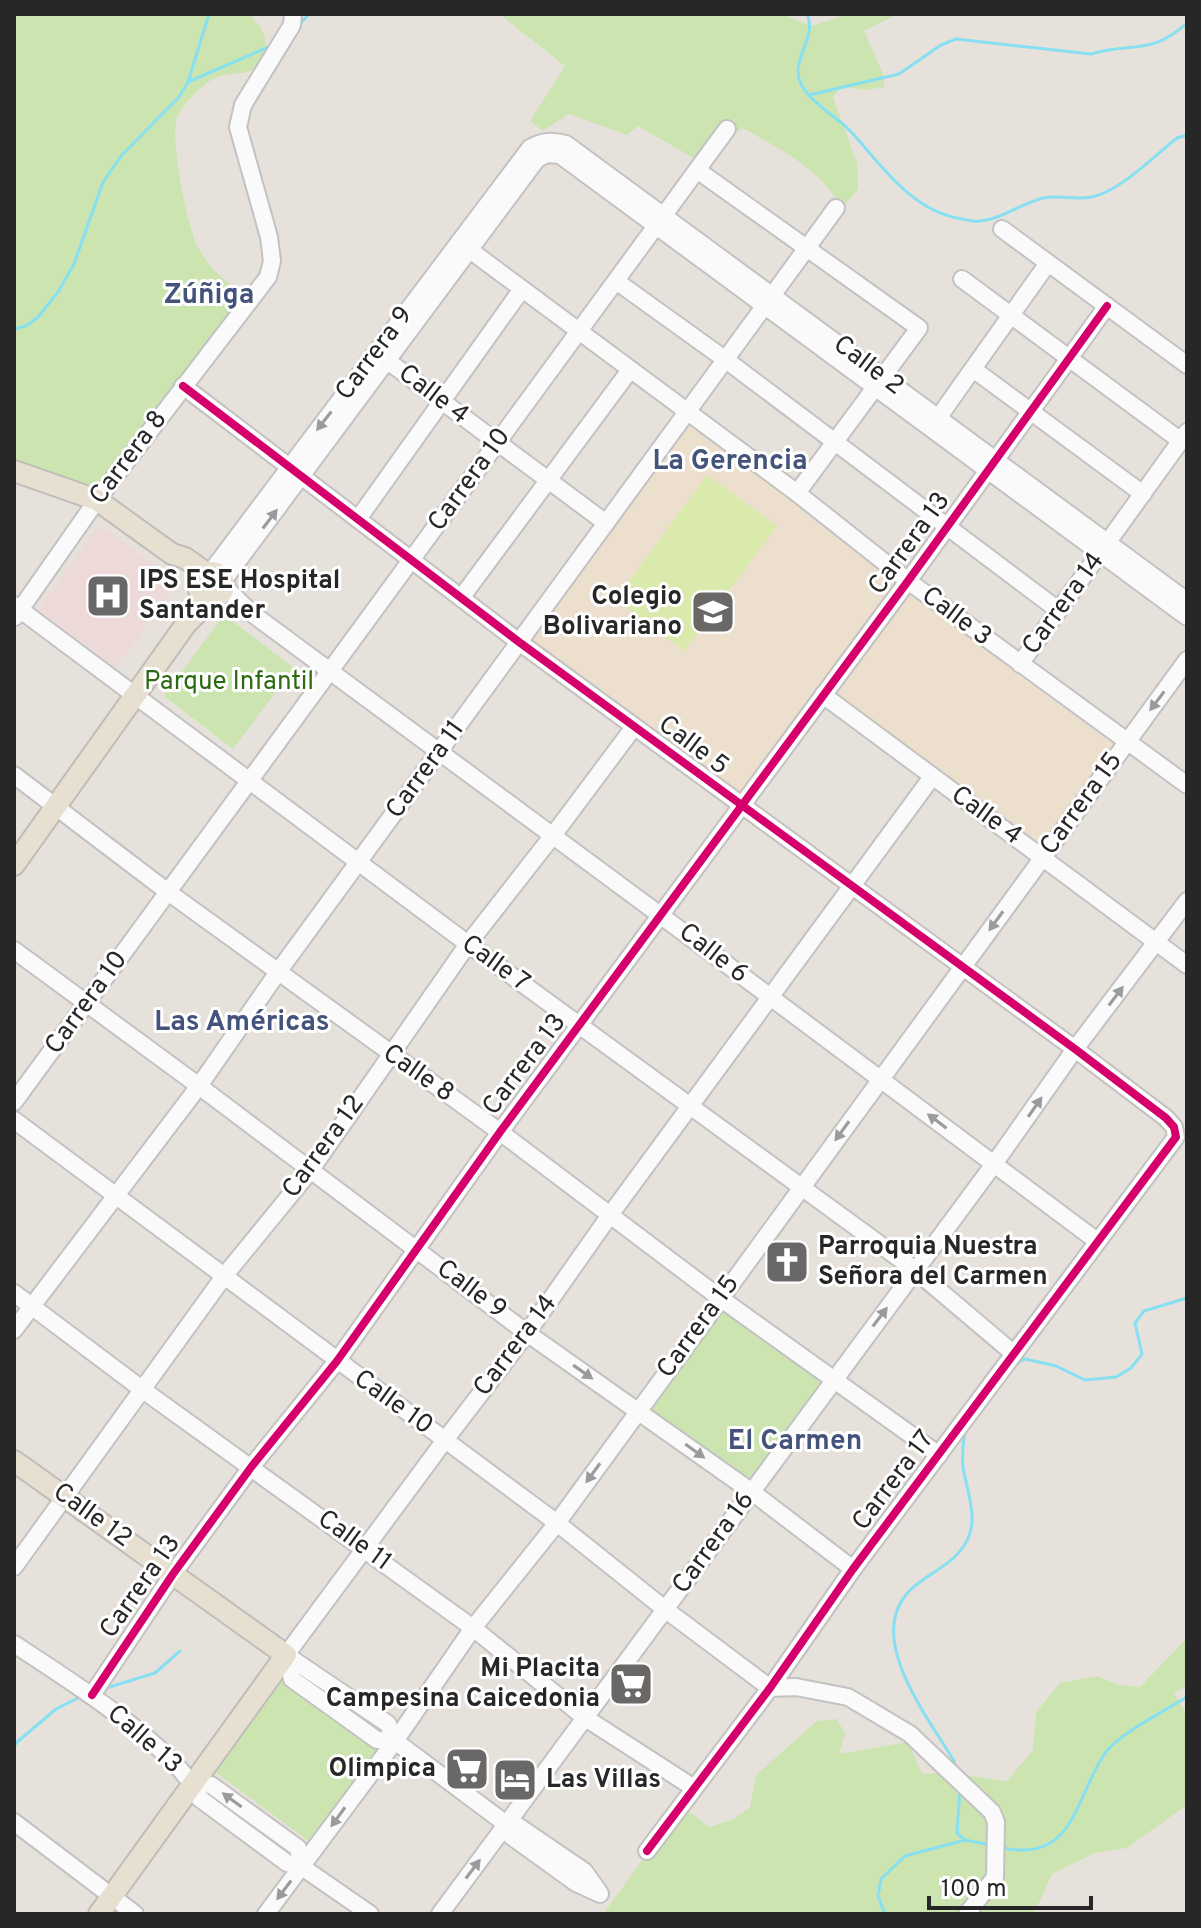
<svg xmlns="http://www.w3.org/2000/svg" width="1201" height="1928" font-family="Overpass,sans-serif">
<rect width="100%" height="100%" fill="#e7e1db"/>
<polygon fill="#ecdfce" points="687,412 1126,742 1042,858 824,695 741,807 519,642"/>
<polygon fill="#eed9d9" points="100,525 178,582 116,667 38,609"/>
<g fill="#cce5b0">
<path d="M17,14H249C265,29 269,41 265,62C242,79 243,70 221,76C207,80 196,92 187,102C184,106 179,113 177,117C170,139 187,229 199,249C212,272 229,286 252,298L94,493L14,468V19Z"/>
<path d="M499,14H782L812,26L848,14H898L864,31L884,76V87L867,90L842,87L833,97L857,163L858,189L842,209C823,170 779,149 743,128L697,160L638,126L627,135L569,114L543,131L530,121L565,66Z"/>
<polygon points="224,615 294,668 233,749 164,696"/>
<polygon points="720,1298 834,1380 752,1492 638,1410"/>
<polygon points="1187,1638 1187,1685 1174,1693 1187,1714 1187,1805 1127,1848 1095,1853 1052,1874 1034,1914 603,1914 682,1806 709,1827 734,1819 750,1807 756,1775 817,1721 837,1719 845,1734 839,1754 908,1742 922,1774 948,1773 1007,1781 1033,1750 1036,1712 1060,1683 1097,1676 1120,1685 1140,1687"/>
<polygon points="283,1678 380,1750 311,1843 214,1771"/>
</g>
<polygon fill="#daeaac" points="707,475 777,526 684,651 615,600"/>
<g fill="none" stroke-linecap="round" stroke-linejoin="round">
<g stroke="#86e0f1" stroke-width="3">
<path d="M807,14C818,38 789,61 801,84C812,105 839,117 854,135C884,169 914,212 962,219C967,220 975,222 980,221C1002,219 1022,203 1043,198C1059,195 1076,200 1092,197C1120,191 1154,156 1177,138L1187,135"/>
<polyline points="298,26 309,14"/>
<polyline points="188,82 209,14"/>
<path d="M809,95L899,74L941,45L956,39L1091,54C1131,42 1151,56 1187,23"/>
<polyline points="14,329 26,326 38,317 58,292 74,264 103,182 122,155 179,97 188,82 273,45"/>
<polyline points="1016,1363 1025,1359 1056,1366 1085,1380 1116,1377 1131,1368 1142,1354 1135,1323 1144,1311 1187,1298"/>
<polyline points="103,1689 155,1673 180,1651"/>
<polyline points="14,1747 16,1743 56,1709 80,1697"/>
<path d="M956,1770L954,1761C930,1720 868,1643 905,1596C921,1575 951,1568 965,1544C980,1521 967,1492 963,1467C962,1455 963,1442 965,1430"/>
<polyline points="960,1789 957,1833 965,1840"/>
<path d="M1003,1848C1075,1863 1075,1797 1105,1753C1119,1734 1166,1710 1187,1697"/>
<polyline points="885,1914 878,1896 881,1879 905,1856 965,1840 991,1845"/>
</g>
<g stroke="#c3c2c3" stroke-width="20">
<g id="minor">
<polyline points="547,154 560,155 1187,617"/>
<polyline points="697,170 919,328 797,493"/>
<polyline points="1002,229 1187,365"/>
<polyline points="459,242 797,493 908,581 1187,785"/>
<polyline points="962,279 1181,441"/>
<polyline points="616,281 726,360 1058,610"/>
<polyline points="381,356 606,523"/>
<polyline points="973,369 1143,494"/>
<polyline points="183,386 519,642 1075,1049 1166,1118 1174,1127 1176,1137 853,1569 770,1688 647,1851"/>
<polyline points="938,418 1048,263"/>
<polyline points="358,519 522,289"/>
<path d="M210,573L530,148C542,141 552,140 566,144L1187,601"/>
<polyline points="223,581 537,159 547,154"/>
<path d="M224,586L250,612C533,820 816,1030 1097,1241"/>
<polyline points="461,598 630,370"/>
<polyline points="14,605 468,944 915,1270 1013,1353"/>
<polyline points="15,617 97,500 268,277 272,261 269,237 238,127 243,105 292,25 293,14"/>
<polyline points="1020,664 1187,432"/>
<polyline points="823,695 1187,965"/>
<polyline points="14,775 168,892 500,1132 720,1298 939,1455"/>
<polyline points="14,950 199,1086 527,1333 752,1492 853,1569"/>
<polyline points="14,1102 727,129"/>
<polyline points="14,1120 557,1523 666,1610 770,1688 796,1687 848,1697 910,1734 992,1812 996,1822 995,1877 967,1914"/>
<polyline points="14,1293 143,1390 473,1628 584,1717 694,1788"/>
<polyline points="14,1330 199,1086 278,972 836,208"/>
<polyline points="14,1567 225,1275 310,1171 468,944 554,834 634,727"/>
<path d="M14,1644C60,1674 181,1750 199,1798L287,1863L302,1867L370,1914"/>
<polyline points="286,1655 445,1440 527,1333 610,1215 932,777"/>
<polyline points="286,1655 388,1724 395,1741 506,1824 511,1836 576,1883 600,1894"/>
<polyline points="286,1655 292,1679 377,1740 395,1741"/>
<polyline points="92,1695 173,1574 252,1466 337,1361 500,1132 908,581 1107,306"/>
<polyline points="193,1783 211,1785 298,1848 302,1867"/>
<polyline points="14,1822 135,1914"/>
<polyline points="506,1824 518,1826 584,1871 599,1892"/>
<polyline points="266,1914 395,1741 473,1628 557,1523 1187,660"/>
<polyline points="440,1914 994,1164 1075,1049 1187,901"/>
</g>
</g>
<g stroke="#bfbdbb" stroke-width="24">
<g id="major">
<polyline points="14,471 97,500 172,554 185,558 206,573"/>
<circle cx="211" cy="585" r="13"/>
<polyline points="14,865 186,624 212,598"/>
<polyline points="14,1461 286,1655 99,1914"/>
</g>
</g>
<use href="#minor" stroke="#fbfafa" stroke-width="16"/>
<use href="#major" stroke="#e7dfd0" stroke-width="20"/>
<g stroke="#fff" stroke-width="13">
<g id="cycleway">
<polyline points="183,386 519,642 1075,1049 1166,1118 1174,1127 1176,1137 853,1569 770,1688 647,1851"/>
<polyline points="92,1695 173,1574 252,1466 337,1361 500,1132 908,581 1107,306"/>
</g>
</g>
<use href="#cycleway" stroke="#d6006c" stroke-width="8"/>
</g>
<defs><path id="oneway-solid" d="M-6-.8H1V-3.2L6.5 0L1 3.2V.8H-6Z" transform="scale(2)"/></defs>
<g fill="#9c9b9b">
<use href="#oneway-solid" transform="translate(324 421) rotate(128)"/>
<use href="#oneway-solid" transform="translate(270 519) rotate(-53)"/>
<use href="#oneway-solid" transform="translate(1157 701) rotate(127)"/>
<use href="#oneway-solid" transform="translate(996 921) rotate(126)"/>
<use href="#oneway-solid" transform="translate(1116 996) rotate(-53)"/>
<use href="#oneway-solid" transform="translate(1035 1107) rotate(-55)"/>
<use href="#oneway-solid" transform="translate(937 1121) rotate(-143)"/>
<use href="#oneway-solid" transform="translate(842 1131) rotate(126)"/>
<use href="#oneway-solid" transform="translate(880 1317) rotate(-53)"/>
<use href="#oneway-solid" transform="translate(583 1372) rotate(35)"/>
<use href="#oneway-solid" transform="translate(695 1451) rotate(36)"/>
<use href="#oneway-solid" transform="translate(593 1473) rotate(126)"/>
<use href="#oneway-solid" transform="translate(232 1800) rotate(-144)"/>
<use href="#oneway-solid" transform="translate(338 1817) rotate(126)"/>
<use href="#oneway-solid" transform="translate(473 1869) rotate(-53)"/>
<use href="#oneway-solid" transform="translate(284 1890) rotate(127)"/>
</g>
<defs>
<g id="hospital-square" transform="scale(2.3)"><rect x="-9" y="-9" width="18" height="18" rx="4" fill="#6a6866" stroke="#fff"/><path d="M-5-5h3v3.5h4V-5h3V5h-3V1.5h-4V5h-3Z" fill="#fff"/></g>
<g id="school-square" transform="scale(2.3)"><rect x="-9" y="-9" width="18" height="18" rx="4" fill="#6a6866" stroke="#fff"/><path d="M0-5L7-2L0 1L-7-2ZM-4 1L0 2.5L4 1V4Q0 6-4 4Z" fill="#fff"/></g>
<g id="church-square" transform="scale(2.3)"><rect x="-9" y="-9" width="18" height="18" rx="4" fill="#6a6866" stroke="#fff"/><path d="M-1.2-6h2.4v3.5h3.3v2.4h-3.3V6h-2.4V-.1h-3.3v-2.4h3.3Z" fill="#fff"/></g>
<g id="supermarket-square" transform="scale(2.3)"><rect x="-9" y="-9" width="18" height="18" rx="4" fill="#6a6866" stroke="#fff"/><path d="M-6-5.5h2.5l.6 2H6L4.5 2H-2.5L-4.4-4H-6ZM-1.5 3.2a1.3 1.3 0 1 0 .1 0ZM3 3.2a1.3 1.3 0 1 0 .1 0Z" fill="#fff"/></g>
<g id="hotel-square" transform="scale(2.3)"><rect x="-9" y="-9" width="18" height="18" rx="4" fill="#6a6866" stroke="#fff"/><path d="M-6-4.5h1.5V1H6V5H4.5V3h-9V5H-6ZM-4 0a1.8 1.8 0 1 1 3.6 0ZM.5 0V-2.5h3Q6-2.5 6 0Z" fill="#fff"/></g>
</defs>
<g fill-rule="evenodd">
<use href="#hospital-square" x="108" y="596"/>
<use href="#school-square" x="713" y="612"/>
<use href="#church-square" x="787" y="1262"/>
<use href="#supermarket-square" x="631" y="1684"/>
<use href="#supermarket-square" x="467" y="1769"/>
<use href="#hotel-square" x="515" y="1780"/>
</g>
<g text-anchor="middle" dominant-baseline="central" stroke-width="6" stroke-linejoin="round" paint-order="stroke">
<g font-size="26" fill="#272727" stroke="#fff">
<text transform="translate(375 354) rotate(-53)">Carrera 9</text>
<text transform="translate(868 366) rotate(37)">Calle 2</text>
<text transform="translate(433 395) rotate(37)">Calle 4</text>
<text transform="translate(129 458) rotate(-53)">Carrera 8</text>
<text transform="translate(470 480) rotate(-54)">Carrera 10</text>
<text transform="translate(910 544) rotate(-54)">Carrera 13</text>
<text transform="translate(1064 604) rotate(-54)">Carrera 14</text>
<text transform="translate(956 617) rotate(37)">Calle 3</text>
<text transform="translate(693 746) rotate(37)">Calle 5</text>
<text transform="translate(426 770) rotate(-54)">Carrera 11</text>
<text transform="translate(1082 804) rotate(-54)">Carrera 15</text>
<text transform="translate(986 816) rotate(36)">Calle 4</text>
<text transform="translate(713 954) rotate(38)">Calle 6</text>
<text transform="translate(495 964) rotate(36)">Calle 7</text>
<text transform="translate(87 1003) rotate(-54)">Carrera 10</text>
<text transform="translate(525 1065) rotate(-53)">Carrera 13</text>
<text transform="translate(418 1074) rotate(35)">Calle 8</text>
<text transform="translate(324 1147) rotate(-54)">Carrera 12</text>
<text transform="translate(471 1290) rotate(37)">Calle 9</text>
<text transform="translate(699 1327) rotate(-54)">Carrera 15</text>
<text transform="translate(516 1346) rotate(-53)">Carrera 14</text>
<text transform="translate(393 1403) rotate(36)">Calle 10</text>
<text transform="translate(894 1481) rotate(-53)">Carrera 17</text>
<text transform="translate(92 1516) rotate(36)">Calle 12</text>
<text transform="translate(354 1541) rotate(36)">Calle 11</text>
<text transform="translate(714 1543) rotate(-54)">Carrera 16</text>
<text transform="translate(141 1587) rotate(-55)">Carrera 13</text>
<text transform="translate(144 1740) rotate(41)">Calle 13</text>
</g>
<g font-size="26" font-weight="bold" fill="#272727" stroke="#fff" text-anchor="start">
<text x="139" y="581">IPS ESE Hospital<tspan x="139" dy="30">Santander</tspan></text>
<text x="682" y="597" text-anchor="end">Colegio<tspan x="682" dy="30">Bolivariano</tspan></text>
<text x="818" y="1247">Parroquia Nuestra<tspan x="818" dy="30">Señora del Carmen</tspan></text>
<text x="600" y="1669" text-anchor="end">Mi Placita<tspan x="600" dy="30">Campesina Caicedonia</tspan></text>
<text x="436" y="1769" text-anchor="end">Olimpica</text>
<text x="546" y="1780">Las Villas</text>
</g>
<g font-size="26" fill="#2c6a12" stroke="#fff">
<text x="229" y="682">Parque Infantil</text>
</g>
<g font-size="28" font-weight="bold" fill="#44537c" stroke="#fff">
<text x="209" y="296">Zúñiga</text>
<text x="730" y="462">La Gerencia</text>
<text x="242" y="1023">Las Américas</text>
<text x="795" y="1442">El Carmen</text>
</g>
</g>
<rect width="1201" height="1928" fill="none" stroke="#272727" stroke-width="32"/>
<path d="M929 1896v12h162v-12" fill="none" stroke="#272727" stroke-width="4"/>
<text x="941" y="1896" font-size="24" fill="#272727" stroke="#ffffff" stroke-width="6" paint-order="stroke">100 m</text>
</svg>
